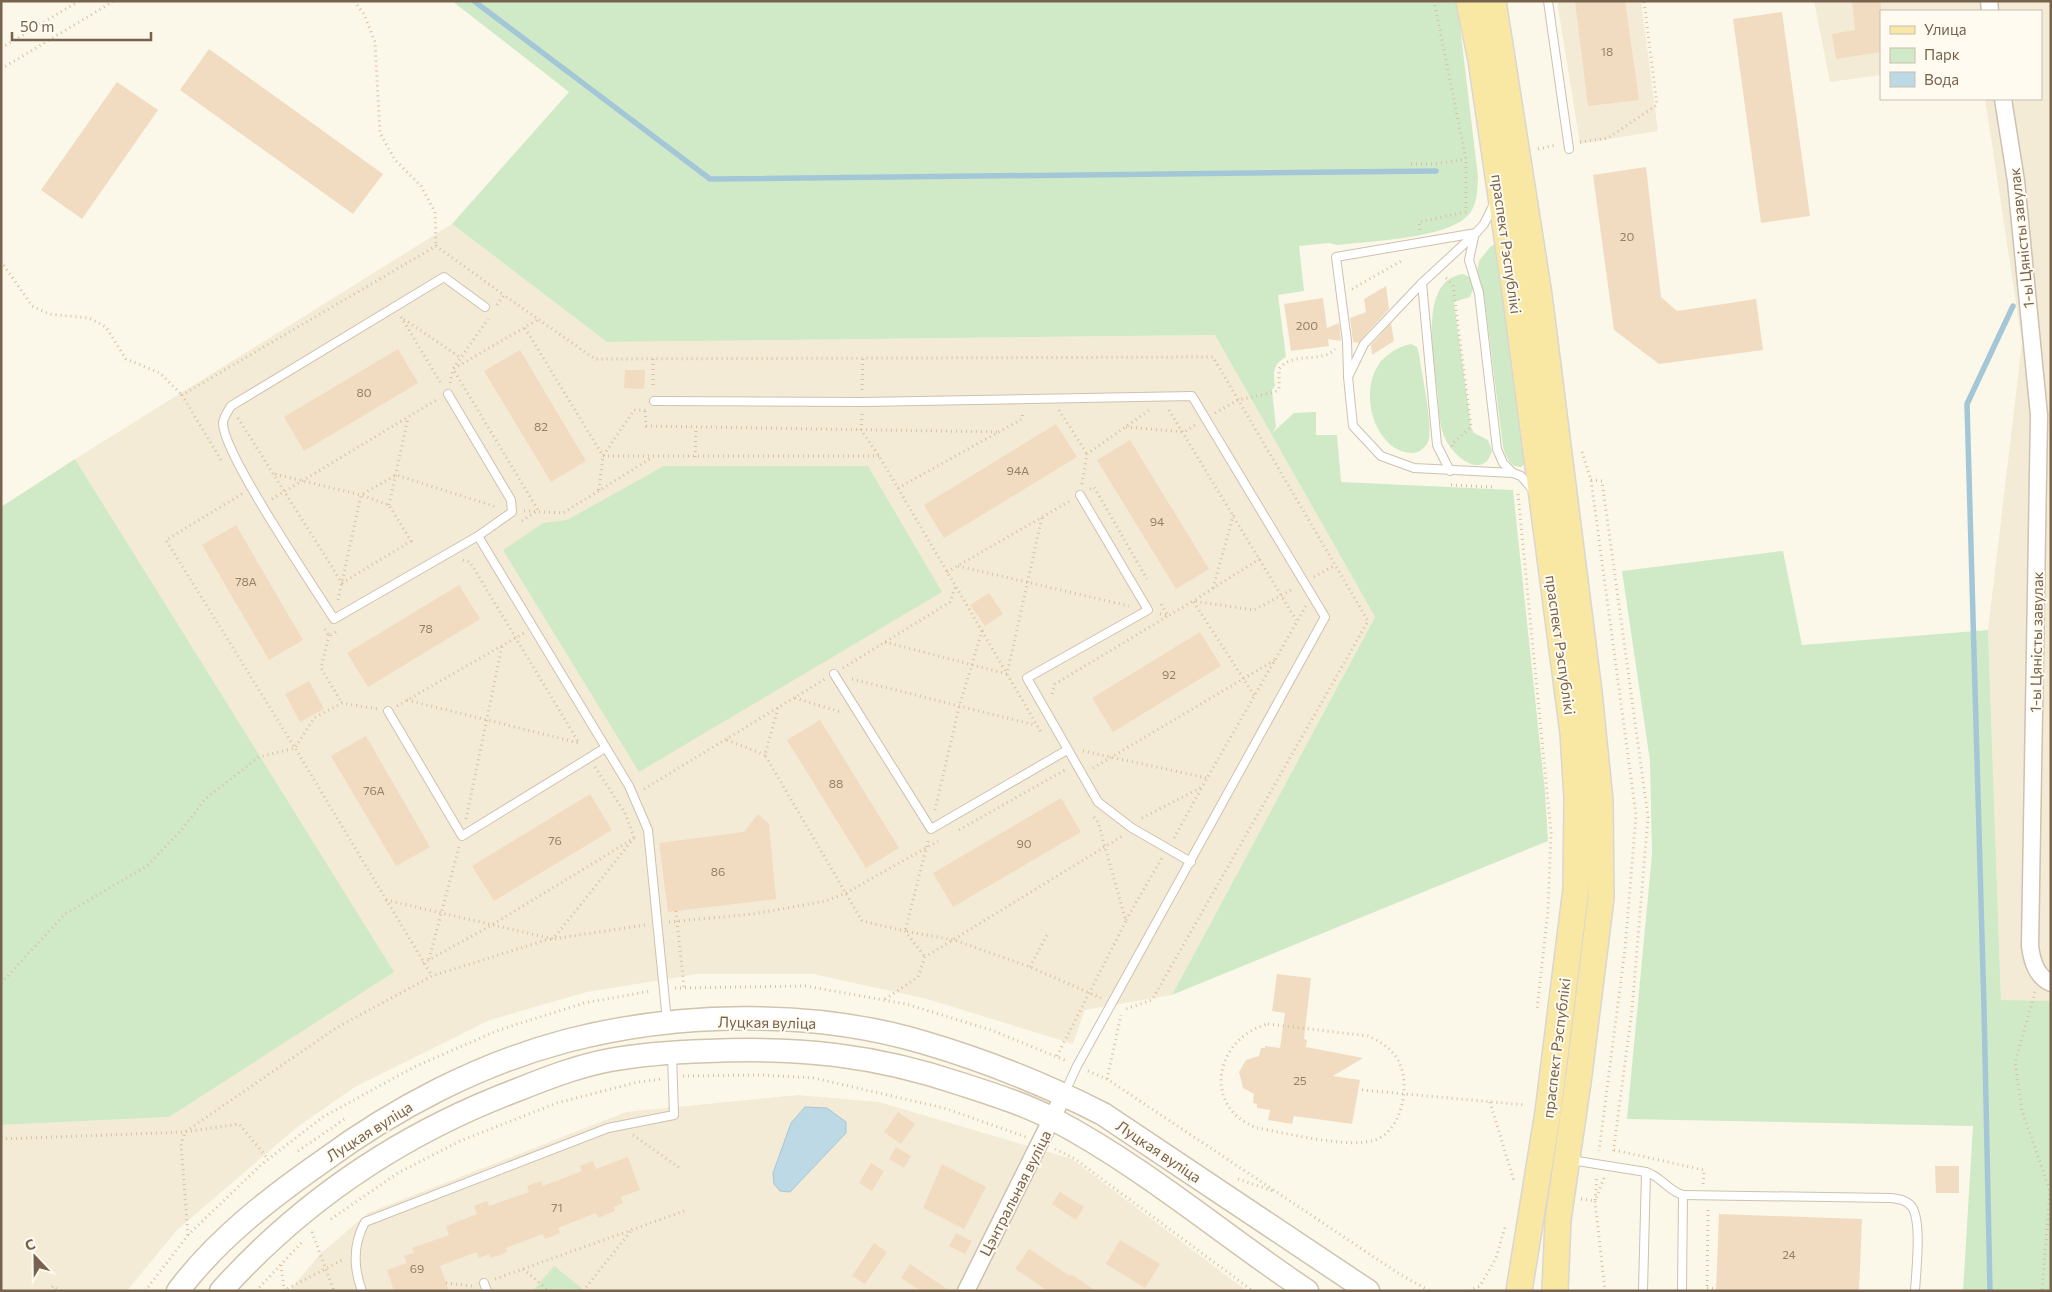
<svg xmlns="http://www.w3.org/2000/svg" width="2052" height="1292" font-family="Commissioner,sans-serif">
<rect width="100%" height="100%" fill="#fcf8e9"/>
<g fill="#f4ebd7">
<polygon points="1557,1 1641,1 1658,131 1580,144"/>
<polygon points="1814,1 2051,1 2051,1001 2001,1001 1988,630 2022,342 1985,99 2041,99 2041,11 1881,11 1881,75 1830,82"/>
<polygon points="452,224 607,342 1215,335 1375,617 1172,995 1085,1010 1073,1044 927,999 813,974 698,974 587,992 490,1020 355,1087 296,1128 177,1230 127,1291 1,1291 1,1125 169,1117 259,757 75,459"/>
<polygon points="798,1095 879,1102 1072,1159 1247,1291 289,1291 320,1254 368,1213 626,1112"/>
</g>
<g fill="#d0eac7">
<path d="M452,1H1457L1478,177C1477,190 1478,202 1470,213C1451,239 1369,241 1337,245L1329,243L1299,246L1304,291L1278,295L1286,357C1273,364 1273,372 1275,386L1272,390L1276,427L1272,433L1294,413L1316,412V435H1337L1341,482L1513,490L1545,792L1548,841L1172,995L1375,617L1215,335L607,342L452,224L569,92Z"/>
<path d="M1496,243L1527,462L1521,467C1509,467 1506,456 1503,447L1484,295L1477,270L1479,261L1490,247Z"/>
<path d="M1463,274L1471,278L1474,287L1470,297L1454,302L1471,427L1474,433L1488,440L1492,451C1483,482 1451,455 1444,436C1438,422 1439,403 1437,387C1434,358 1418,280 1463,274Z"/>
<path d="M1411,344L1417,347L1419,354C1422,376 1432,419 1429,439C1428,444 1424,448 1420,451C1414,454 1407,453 1401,451C1370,438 1360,387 1381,361C1389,353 1399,346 1411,344Z"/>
<polygon points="75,459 394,972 169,1117 1,1125 1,507"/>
<polygon points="664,466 868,466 942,592 639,772 503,550 543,523 567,520"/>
<polygon points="1783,551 1802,645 1988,630 2001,1000 2051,1001 2051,1291 1963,1291 1973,1126 1627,1119 1652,854 1650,761 1622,571"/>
<polygon points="554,1266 584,1290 583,1291 533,1291"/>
</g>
<polygon fill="#bdd9e6" stroke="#a4c7d8" points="805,1107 827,1108 846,1122 846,1133 790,1192 780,1191 774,1184 773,1173 791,1123"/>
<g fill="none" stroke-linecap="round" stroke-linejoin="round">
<g stroke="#a4c7d8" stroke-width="5.5">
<polyline points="474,1 710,179 1436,171"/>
<polyline points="1990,1291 1984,1008 1967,404 2013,306"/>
</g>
</g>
<g fill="#f1dcc1">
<polygon points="1575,1 1625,1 1639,100 1588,106"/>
<polygon points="1852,1 1881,1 1881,52 1836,59 1832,34 1855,30"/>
<polygon points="1782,12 1810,216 1761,223 1733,19"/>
<polygon points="209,49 383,174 353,214 180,90"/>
<polygon points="117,82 158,110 82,219 41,190"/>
<polygon points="1646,167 1661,297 1677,311 1756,299 1763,350 1659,364 1614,330 1593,175"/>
<polygon points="1386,286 1389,309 1358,343 1353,342 1350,318 1366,312 1364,299"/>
<polygon points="1323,298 1327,328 1339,323 1341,341 1328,339 1329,346 1291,351 1284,304"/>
<polygon points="1391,323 1394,341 1372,355 1371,345"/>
<polygon points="398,349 418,383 304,451 284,417"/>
<polygon points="520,350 586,461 551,482 484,371"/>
<polygon points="625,370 645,370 644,389 624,388"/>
<polygon points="1056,424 1077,457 944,538 924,505"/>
<polygon points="1130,440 1209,569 1176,589 1097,460"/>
<polygon points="236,525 303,640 269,660 202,545"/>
<polygon points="459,585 480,619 368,687 347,653"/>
<polygon points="989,593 1003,614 985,626 970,605"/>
<polygon points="1200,632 1221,666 1113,732 1092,698"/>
<polygon points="309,681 324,709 300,722 285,694"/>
<polygon points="820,720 899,848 866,868 787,740"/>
<polygon points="366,736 430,847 396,866 331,756"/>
<polygon points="590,794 612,830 494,901 472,866"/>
<polygon points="1061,798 1081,832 953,907 933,873"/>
<polygon points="758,814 769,824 776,899 668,912 659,843 744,832"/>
<polygon points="1277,974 1311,978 1304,1039 1307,1040 1306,1047 1363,1058 1333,1076 1360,1080 1352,1124 1294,1116 1292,1124 1268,1120 1270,1110 1257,1108 1257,1104 1253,1103 1254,1094 1243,1088 1239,1072 1246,1060 1259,1056 1261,1048 1265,1048 1265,1046 1280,1048 1285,1013 1272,1011"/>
<polygon points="898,1112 915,1124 901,1144 884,1132"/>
<polygon points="896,1147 911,1156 904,1168 889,1159"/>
<polygon points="628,1157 640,1190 621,1197 623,1203 614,1207 615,1211 598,1218 596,1213 558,1228 560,1233 545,1239 543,1234 506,1248 507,1252 491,1258 489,1254 479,1258 477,1252 440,1266 449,1291 394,1291 387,1270 407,1263 404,1256 414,1253 412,1248 449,1235 446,1226 477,1214 474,1206 487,1201 489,1206 529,1192 527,1186 541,1181 543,1186 582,1171 580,1166 593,1161 596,1169"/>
<polygon points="871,1163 884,1171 872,1191 859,1183"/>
<polygon points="942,1164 986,1187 964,1229 923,1208"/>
<polygon points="1935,1166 1959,1166 1959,1193 1936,1193"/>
<polygon points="1060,1192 1084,1207 1076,1220 1052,1204"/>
<polygon points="1719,1214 1862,1219 1859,1291 1716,1291"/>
<polygon points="956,1233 972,1241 965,1254 949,1246"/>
<polygon points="1120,1240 1160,1264 1145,1288 1106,1264"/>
<polygon points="874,1243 887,1252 865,1284 852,1276"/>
<polygon points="1029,1249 1070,1276 1071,1274 1096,1291 1048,1291 1015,1269"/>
<polygon points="910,1264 950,1291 921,1291 901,1278"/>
</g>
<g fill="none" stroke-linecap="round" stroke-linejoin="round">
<g stroke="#cec1af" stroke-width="10">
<g id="lane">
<polyline points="1548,1 1569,149"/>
<polyline points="1494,204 1484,224 1476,233 1422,283 1364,344 1348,377 1353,426 1381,456 1414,468 1513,473 1521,476 1533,490"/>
<polyline points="1474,237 1469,260 1479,293 1497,449 1503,463 1512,472"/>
<polyline points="1422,283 1437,445 1450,471"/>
<polyline points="1348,374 1347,341 1336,257 1476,233"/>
<polyline points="448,394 511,500 512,512 478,536 629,786 648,830 667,1021"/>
<polyline points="654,401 862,402 1192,396 1325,617 1077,1066 1065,1092"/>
<polyline points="1080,495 1148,610 1027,678 1098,802 1132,828 1191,862"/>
<path d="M478,536L334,619C314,587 222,452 223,423C223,418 228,411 231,406L444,277L485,307"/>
<polyline points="834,674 931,829 1067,750"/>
<polyline points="388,711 462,836 605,748"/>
<polyline points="1571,1160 1646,1172"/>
<path d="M1683,1195L1891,1198C1899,1199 1907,1200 1912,1207C1922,1222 1916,1272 1915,1291"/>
<polyline points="484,1283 487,1291"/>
<path d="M362,1291C353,1267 353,1244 365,1222L608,1128L674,1115L672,1054"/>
<path d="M1643,1291L1646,1172C1661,1176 1668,1191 1683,1195L1682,1291"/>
</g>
</g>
<g stroke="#cec1af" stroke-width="19">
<g id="street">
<polyline points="1989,1 1990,11"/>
<path d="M2003,99L2016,181L2039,415L2030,946C2032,961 2036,976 2051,983"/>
<polyline points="966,1291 1064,1094"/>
</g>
</g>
<g stroke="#d1c3ac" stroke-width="25">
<g id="secondary">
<path d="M178,1291C217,1239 270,1198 323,1161C395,1108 479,1064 566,1041C677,1012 811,1009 922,1042C984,1060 1046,1085 1103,1114L1368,1291"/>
<path d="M221,1291C303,1200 403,1133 517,1090C547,1078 578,1066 610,1060C642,1054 676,1052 708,1051C799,1047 875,1055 961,1084C992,1094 1024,1104 1053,1119C1144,1167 1222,1234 1307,1291"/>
</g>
</g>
<g stroke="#dcd6d1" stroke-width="28">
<g id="primary">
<polyline points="1469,1 1481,60 1516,299 1573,733 1577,798 1576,889 1548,1112 1519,1291"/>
<polyline points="1493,1 1539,295 1589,692 1600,801 1601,898 1579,1075 1558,1220 1555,1291"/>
</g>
</g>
<g stroke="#d7c0a4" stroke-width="3" stroke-dasharray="1 4" stroke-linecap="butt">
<polyline points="354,1 364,14 375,42 380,133 395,160 421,186 435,212 436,246"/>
<polyline points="1,48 79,1"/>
<polyline points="1,69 114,1"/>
<polyline points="1580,142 1608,138 1657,105 1644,1"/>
<polyline points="1538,149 1556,145"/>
<polyline points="1411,164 1434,164 1466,159"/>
<polyline points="1420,230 1419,222 1466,212 1466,159 1434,1"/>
<polyline points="1,261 32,306 49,314 89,318 106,327 126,359 160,373 182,395"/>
<polyline points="1446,278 1453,285 1471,427 1452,444 1452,447"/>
<polyline points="1352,289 1403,260"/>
<polyline points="497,305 504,295 595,359 1213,357 1368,621 1152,1000 1123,1010"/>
<polyline points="401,317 442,385"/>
<polyline points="404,319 461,358"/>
<polyline points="525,328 603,456"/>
<polyline points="653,359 653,389"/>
<polyline points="450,383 453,369 488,319"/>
<polyline points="862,390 863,358"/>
<polyline points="1059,410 1087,454"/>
<polyline points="1169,410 1296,620"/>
<polyline points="645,411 646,426 999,432"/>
<path d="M1215,413L1238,400L1275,392L1279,389V369C1292,351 1321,364 1335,349"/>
<polyline points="862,414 861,430 879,456 982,631 959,707 935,810"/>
<polyline points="238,418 342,583 411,541 389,505 361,495 274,474"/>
<polyline points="1126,427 1184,432 1197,424"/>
<polyline points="1582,452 1591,480 1636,815 1625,949 1599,1151"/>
<polyline points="603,456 879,456"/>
<polyline points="695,457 696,427"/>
<polyline points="221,460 182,395 436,246 504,295"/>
<polyline points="1591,480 1602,481 1648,817 1632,1010 1613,1154"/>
<polyline points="1082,484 1087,454 1151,409"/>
<polyline points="1451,485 1494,487"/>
<polyline points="898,488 1022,419 1023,412"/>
<polyline points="1090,489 1094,487 1147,579"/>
<polyline points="599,490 603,456 634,410 646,410"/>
<polyline points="242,494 166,540 295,748 432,976"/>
<polyline points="1518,494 1551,833 1548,910 1537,1010"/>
<polyline points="272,499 438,399"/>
<polyline points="389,505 408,418"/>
<polyline points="524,511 563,513 653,457"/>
<polyline points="522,521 538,510 453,369 539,319"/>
<polyline points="958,566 1129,606"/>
<polyline points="947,572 1070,501"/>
<polyline points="1314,577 1335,565"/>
<polyline points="1213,588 1234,513"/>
<polyline points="338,600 361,495 396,475 497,507"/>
<polyline points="1160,614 1168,616 1193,601 1254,610 1293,589"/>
<polyline points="325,629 329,636 336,632"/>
<polyline points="982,631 1042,734"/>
<polyline points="329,635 321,668 342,703"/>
<polyline points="885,642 1007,674 1042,517"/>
<polyline points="843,668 950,602 956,585"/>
<polyline points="852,679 1035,725"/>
<polyline points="1052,694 1055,684 1168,616 1160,602"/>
<polyline points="1254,695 1193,601 1261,558"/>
<polyline points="795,698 841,712"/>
<polyline points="407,700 579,743 470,562 462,560"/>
<polyline points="397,706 524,633"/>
<polyline points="778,708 765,755 862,921 905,931 925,957"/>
<polyline points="727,740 765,755"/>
<polyline points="1083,751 1207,778"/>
<polyline points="595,767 625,813 635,840"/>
<polyline points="1093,768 1275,660"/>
<polyline points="644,789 825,679"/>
<polyline points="1142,818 1202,787 1306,606"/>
<polyline points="466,819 502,646"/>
<polyline points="959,830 1065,770 1066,772"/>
<polyline points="1174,838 1201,789"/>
<polyline points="928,841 905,931 954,940 1030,967 1101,998"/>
<polyline points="386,900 553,939 634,838"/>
<polyline points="676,911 684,987"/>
<polyline points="1126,920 1162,858"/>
<polyline points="669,922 753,914 826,901 846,893 938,841"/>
<polyline points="429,959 459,847"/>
<polyline points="423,963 492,925 631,840"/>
<polyline points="1030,967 1047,935"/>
<polyline points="1,983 65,914 147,866 184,827 205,799 259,757 295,748 314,718 342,703 378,709"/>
<polyline points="675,988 806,986 906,1004 991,1030 1067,1061"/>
<polyline points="2035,992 2015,1062 2022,1111 2050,1191 2042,1291"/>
<polyline points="885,999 918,977 925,957 1124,835"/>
<path d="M1268,1024L1368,1036C1380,1041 1391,1048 1398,1060C1411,1083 1403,1130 1375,1140C1348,1149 1287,1133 1257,1128C1201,1107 1215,1038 1268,1024Z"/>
<polyline points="1057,1056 1126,921 1098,822 1093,816"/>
<polyline points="1088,1071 1107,1079 1401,1275 1430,1291"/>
<polyline points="683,1076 762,1075 814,1078 944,1108 1026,1137"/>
<polyline points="1107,1079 1121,1015"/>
<polyline points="1362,1090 1526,1105"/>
<polyline points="1490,1102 1514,1181"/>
<polyline points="633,1135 681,1169"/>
<polyline points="1,1139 185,1132 239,1124 268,1159"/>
<polyline points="1055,1149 1075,1159 1253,1291"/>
<polyline points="1614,1150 1704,1170 1703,1184"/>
<polyline points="298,1151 346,1118"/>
<polyline points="1604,1178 1595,1201 1605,1291"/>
<polyline points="1238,1179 1273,1191"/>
<polyline points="1581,1199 1595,1201 1597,1175"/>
<polyline points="331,1219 398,1173 460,1141 557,1103 638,1082 662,1079"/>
<polyline points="312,1232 334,1291"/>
<polyline points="188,1235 181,1144 185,1132 336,1028 432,976 546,940 645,925"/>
<polyline points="281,1265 284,1289 287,1291"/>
<polyline points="523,1269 549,1291"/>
<polyline points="495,1279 687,1210"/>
<polyline points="446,1283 472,1286"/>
<polyline points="1707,1288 1717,1289"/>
<polyline points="49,1291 53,1286 59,1291"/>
<polyline points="145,1291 188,1235 262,1164 323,1117 414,1067 499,1030 584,1003 651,991"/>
<polyline points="256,1291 304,1240"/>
<polyline points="283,1291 344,1259"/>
<polyline points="583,1291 631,1231"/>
<polyline points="1469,1291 1480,1286 1496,1258 1506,1224"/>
<polyline points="1707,1291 1708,1206"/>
</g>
<use href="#lane" stroke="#fff" stroke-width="8"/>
<use href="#street" stroke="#fff" stroke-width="16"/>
<use href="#secondary" stroke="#fff" stroke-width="22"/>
<use href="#primary" stroke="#f9e7a4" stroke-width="25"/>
</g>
<g text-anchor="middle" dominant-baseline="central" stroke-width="4" stroke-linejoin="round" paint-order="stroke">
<g font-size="12" fill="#96806a">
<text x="1607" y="51">18</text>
<text x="1627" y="236">20</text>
<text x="1307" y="325">200</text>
<text x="364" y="392">80</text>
<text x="541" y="426">82</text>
<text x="1018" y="470">94А</text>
<text x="1157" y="521">94</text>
<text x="246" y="581">78А</text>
<text x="426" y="628">78</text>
<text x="1169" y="674">92</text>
<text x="836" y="783">88</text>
<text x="374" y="790">76А</text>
<text x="555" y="840">76</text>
<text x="1024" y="843">90</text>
<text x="718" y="871">86</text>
<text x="1300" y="1080">25</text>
<text x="557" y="1207">71</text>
<text x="1789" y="1254">24</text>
<text x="417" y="1268">69</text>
</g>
<g font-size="15" fill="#77624d" stroke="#fffbf0">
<text transform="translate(2021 238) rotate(-96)">1-ы Цяністы завулак</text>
<text transform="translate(1507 244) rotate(82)">праспект Рэспублікі</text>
<text transform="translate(2036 642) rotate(-89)">1-ы Цяністы завулак</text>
<text transform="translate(1561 645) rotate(82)">праспект Рэспублікі</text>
<text transform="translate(767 1022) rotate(1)">Луцкая вуліца</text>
<text transform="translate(1556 1048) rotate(-83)">праспект Рэспублікі</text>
<text transform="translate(369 1131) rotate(-32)">Луцкая вуліца</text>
<text transform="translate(1159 1151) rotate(34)">Луцкая вуліца</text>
<text transform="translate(1015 1193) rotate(-63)">Цэнтральная вуліца</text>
</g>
</g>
<rect width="2052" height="1292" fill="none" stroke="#77624d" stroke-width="5"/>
<rect x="1880" y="10" width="162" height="90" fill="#fffbf0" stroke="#c9beaf"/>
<rect x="1890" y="26" width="25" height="8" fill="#f9e7a4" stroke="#c9beaf"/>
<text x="1924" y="35" font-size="15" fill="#77624d">Улица</text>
<rect x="1890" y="48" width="25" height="15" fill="#d0eac7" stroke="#c9beaf"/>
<text x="1924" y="60" font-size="15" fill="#77624d">Парк</text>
<rect x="1890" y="72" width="25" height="15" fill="#bdd9e6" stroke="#c9beaf"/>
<text x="1924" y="85" font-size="15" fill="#77624d">Вода</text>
<g transform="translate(35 1257) rotate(338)" stroke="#fffbf0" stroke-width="4" paint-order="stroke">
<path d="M0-4L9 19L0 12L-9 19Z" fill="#77624d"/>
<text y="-8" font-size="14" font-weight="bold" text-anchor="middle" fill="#77624d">С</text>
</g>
<path d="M12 32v8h139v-8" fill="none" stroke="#77624d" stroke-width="2.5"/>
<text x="20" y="32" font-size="15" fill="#77624d" stroke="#fffbf0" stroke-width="4" paint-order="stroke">50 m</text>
</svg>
